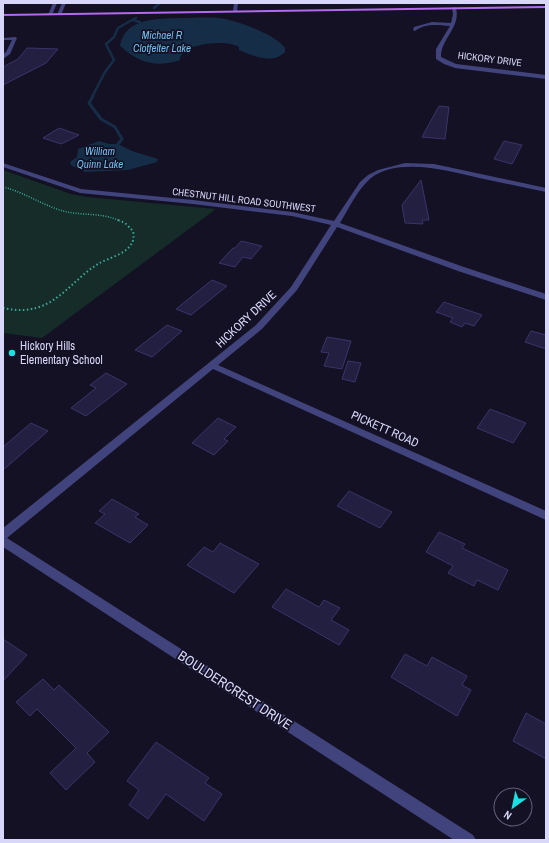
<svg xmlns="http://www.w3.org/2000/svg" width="549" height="843" font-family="'Archivo Narrow',sans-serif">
<rect width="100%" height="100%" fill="#131123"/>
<polygon fill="#152c29" points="3,170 71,194 87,197 216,209 42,338 3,333"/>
<g fill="#162d48">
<path d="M181,18C194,18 206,17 219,18C236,20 275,34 285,48V52C272,65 254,56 239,50V47C228,40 198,43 186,50C184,51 182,55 180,57V60C156,68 139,63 120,46C125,17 158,19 181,18Z"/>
<polygon points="99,141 109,144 118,144 132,151 158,159 157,162 128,170 85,172 71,165 70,162 77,157 78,149"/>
</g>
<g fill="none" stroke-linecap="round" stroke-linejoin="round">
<g stroke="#162d48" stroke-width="2.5">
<polyline points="154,8 160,3"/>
<polyline points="136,18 132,20 140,22"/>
<polyline points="92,97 105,72 114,60 106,44 114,37 118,28 132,20"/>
</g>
<polyline stroke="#162d48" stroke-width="3" points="93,96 89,103 101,119 115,127 122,139 118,144"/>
</g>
<g fill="#231f41" stroke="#3a346b">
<polygon points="27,48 58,49 46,63 3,85 3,67 18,59"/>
<polygon points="439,106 449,107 445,139 422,137"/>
<polygon points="59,128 79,135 61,144 43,138"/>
<polygon points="504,141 522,145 512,164 494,159"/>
<polygon points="421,180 429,220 422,220 423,224 405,223 402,205"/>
<polygon points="241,241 262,246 251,259 243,257 235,267 219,263 233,248 235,248"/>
<polygon points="212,280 227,286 191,315 176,309"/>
<polygon points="444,302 482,315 474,326 465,323 462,327 450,322 453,318 436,312"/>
<polygon points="167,325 182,331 152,357 135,350"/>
<polygon points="531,331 546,335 546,349 525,342"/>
<polygon points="327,337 351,341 342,369 324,366 329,353 321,352"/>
<polygon points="348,361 361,363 355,382 342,379"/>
<polygon points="106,373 127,384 86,416 71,408 96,388 90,385"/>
<polygon points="490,409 526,423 513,443 477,428"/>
<polygon points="218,418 236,427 224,439 228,441 214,455 192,443"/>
<polygon points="31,423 48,431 3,470 3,447"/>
<polygon points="349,491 392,512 380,528 337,506"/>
<polygon points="112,499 139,514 135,517 148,525 130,543 95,523 105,514 99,511"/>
<polygon points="439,532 465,544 462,548 508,570 498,590 477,580 474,586 448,573 453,566 426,552"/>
<polygon points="220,543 259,564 234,593 187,565 204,547 213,552"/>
<polygon points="286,589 319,607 324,600 340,608 331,620 349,630 339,645 272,607"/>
<polygon points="3,639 27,655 3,681"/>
<polygon points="405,654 427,666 432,657 467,676 462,685 471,690 457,716 391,677"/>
<polygon points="43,679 54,690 59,685 109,732 87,753 95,762 66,790 50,773 76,748 37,709 30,716 16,702"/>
<polygon points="526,713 546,724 546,759 513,741"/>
<polygon points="156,742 209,778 205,783 222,794 204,821 166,794 148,819 129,805 139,790 127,781"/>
</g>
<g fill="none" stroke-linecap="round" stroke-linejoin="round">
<path stroke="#3da99a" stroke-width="1.5" stroke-dasharray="1 1.5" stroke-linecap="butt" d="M3,187C24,192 42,205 63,211C81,216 102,212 120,221"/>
<path stroke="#3da99a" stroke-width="2" stroke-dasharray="1.5 2.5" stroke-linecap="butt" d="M3,308C16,311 29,311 42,306C64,297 78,276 98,264C108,258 123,255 130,246C134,241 134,236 133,231L125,223L118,220"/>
<g fill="#41437c" fill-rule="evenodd">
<polygon points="53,3 57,3 52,15 48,15"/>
<polygon points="62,3 66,3 61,15 57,15"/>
<polygon points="234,3 238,3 237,11 235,12 233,11"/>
<path d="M454,7L456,8C461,28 441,38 441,57L456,64L546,75V79L455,68L444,64L436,59V49L450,26C436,25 426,23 415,31L413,30L414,27L432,22L451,23L453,14L452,8Z"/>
<polygon points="15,37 17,38 10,54 3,59 3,54 6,52 12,40 3,40 3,38"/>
<path d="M3,163L81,189L193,200L292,212L334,221L360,182L368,175L378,170L405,163L434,164L546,188V192C525,188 504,183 484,179C452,172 400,156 371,178C358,189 349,208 340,223L464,267L546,294V300L458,271L337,227L297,290L262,329L218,365L546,511V520L213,369L7,538L473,835L476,840H454L3,547V528L256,325L291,287L331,225L292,216L193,204L80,193L3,167Z"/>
</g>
<polygon fill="#b36aee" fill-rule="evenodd" points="546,6 546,8 3,16 3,14"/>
</g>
<circle fill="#1adfe3" stroke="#131123" stroke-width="1.5" cx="12" cy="353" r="4"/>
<g text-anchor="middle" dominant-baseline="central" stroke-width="3.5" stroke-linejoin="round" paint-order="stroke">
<g font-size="10" fill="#d8d7fa" stroke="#131123">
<text transform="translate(490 59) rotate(7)">HICKORY DRIVE</text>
<text transform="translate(244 200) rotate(7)">CHESTNUT HILL ROAD SOUTHWEST</text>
</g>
<g font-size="11" font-style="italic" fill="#71beef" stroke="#131123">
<text x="162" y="35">Michael R<tspan x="162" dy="13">Clotfelter Lake</tspan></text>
<text x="100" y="151">William<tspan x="100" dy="13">Quinn Lake</tspan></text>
</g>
<g font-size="12" fill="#d8d7fa" stroke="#131123">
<text transform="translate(246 319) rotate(-43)">HICKORY DRIVE</text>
<text transform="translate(385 429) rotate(24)">PICKETT ROAD</text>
</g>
<g font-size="12" fill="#d8d7fa" stroke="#131123" text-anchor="start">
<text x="20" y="346">Hickory Hills<tspan x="20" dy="14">Elementary School</tspan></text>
</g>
<g font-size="14" fill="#d8d7fa" stroke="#131123">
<text transform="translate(235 690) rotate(33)">BOULDERCREST DRIVE</text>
</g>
</g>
<rect width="549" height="843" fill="none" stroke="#d8d7fa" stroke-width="8"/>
<g transform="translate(513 807) rotate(213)"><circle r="19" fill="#131123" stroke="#626079"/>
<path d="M0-3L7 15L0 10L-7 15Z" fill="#1adfe3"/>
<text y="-6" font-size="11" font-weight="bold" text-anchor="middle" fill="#d8d7fa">N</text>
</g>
</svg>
